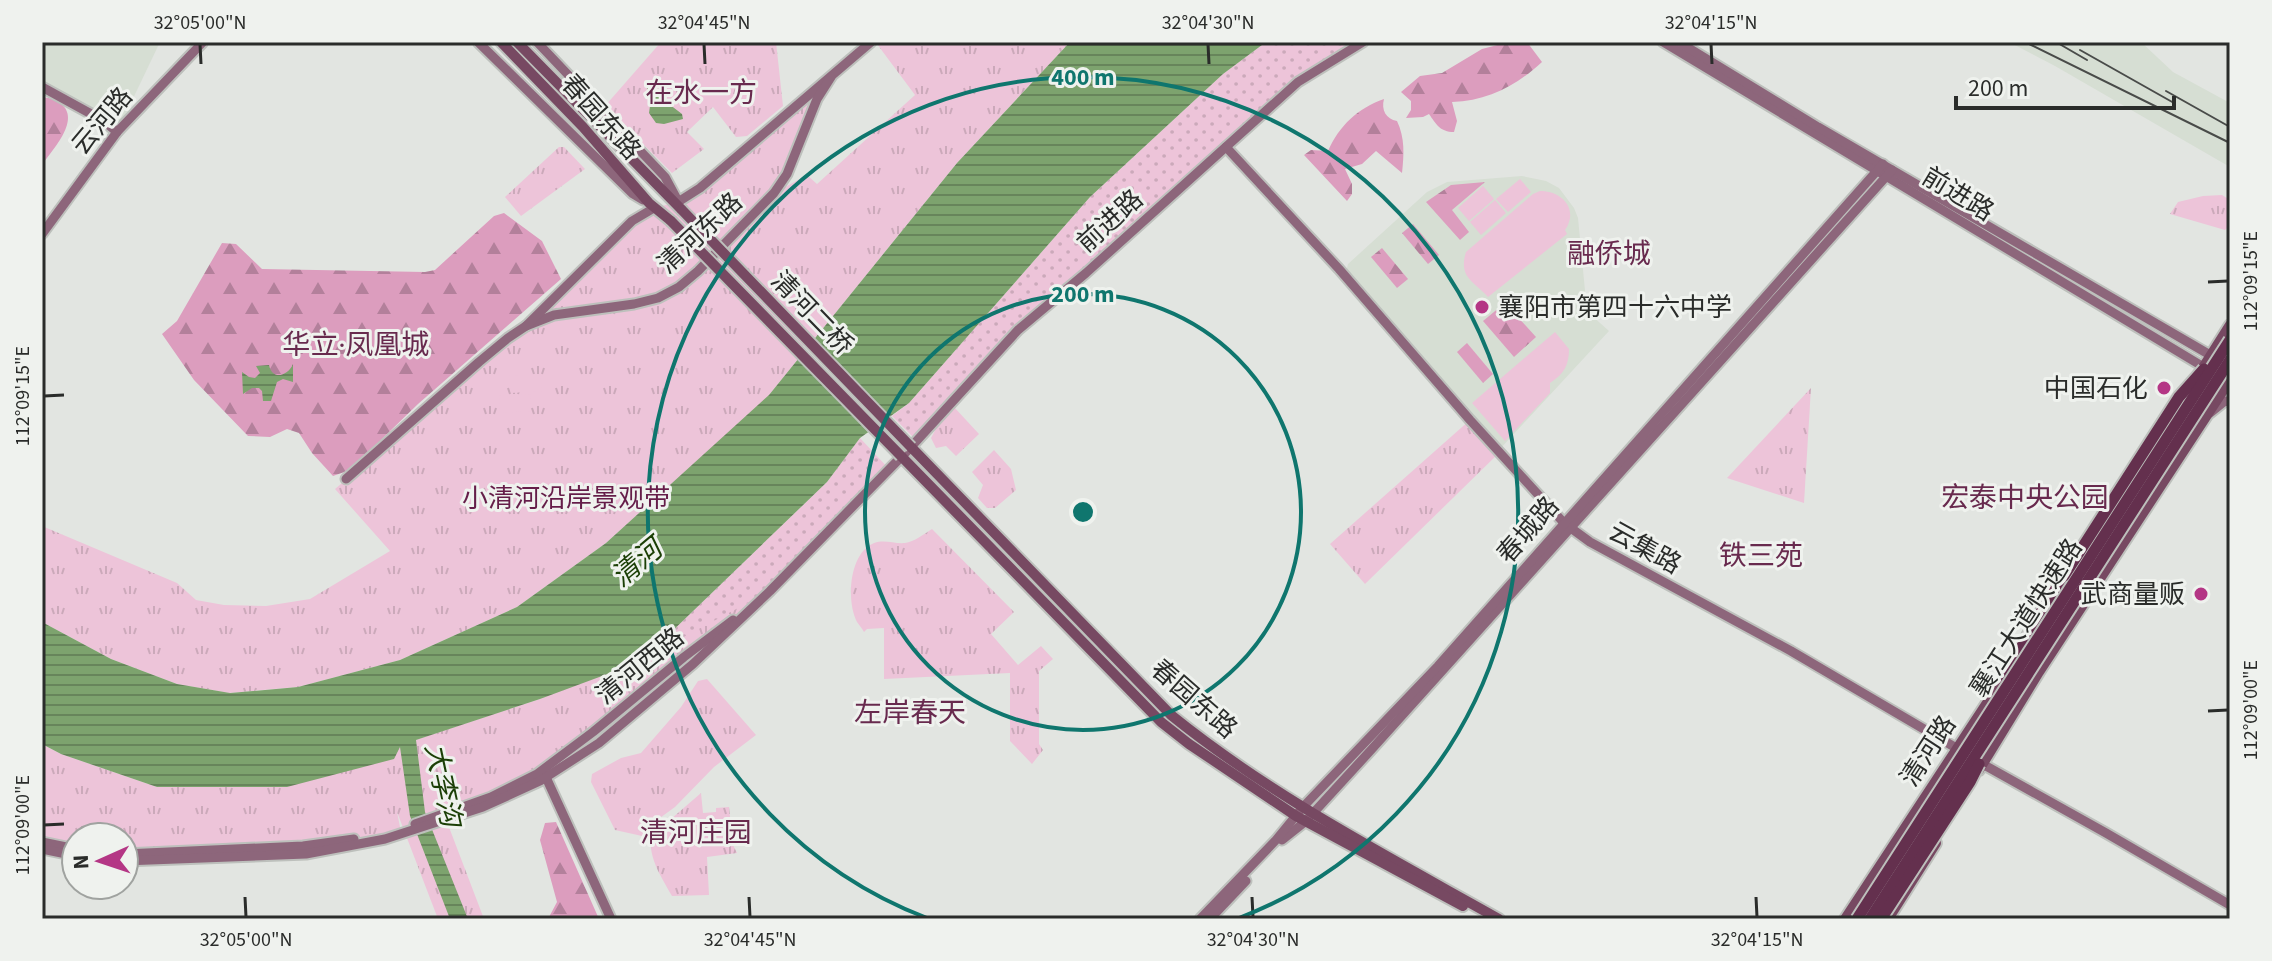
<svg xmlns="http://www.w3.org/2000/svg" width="2272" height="961" font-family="'Source Sans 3','Noto Sans SC',sans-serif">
<defs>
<pattern id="grass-dots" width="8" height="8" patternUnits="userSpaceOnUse" patternTransform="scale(2)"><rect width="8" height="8" fill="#edc4d9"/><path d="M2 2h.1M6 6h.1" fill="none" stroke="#cba9ba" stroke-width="1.8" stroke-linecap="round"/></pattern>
<pattern id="forest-firs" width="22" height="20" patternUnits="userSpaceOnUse" patternTransform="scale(2)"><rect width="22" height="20" fill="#dc9dbe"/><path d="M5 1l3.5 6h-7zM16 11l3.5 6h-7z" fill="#b3809b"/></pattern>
<pattern id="park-tufts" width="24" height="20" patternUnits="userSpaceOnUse" patternTransform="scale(2)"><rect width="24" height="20" fill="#edc4d9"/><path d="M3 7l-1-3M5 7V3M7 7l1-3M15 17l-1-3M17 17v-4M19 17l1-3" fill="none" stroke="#cba9ba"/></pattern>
<pattern id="water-rules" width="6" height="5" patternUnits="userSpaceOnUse" patternTransform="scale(2)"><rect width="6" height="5" fill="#7da36e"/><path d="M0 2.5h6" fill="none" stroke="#67855b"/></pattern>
</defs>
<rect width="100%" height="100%" fill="#e2e5e1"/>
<g fill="#d6ded3">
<polygon points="42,42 160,42 117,132 42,87"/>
<polygon points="2009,42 2141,42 2173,72 2230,103 2230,167 2055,66"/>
<polygon points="1522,176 1546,181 1559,188 1574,208 1578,218 1586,301 1590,314 1609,331 1500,449 1346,272 1348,264 1427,192 1447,182"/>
</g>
<g fill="url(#grass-dots)">
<polygon points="1266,42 1363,42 1298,82 1018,330 917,441 892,416 909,403 1090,197 1223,74"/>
<polygon points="860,438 889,469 770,591 684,657 540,699 664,639 827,482"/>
</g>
<g fill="url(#forest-firs)">
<path d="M1509,42H1527L1542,62C1516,86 1488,101 1452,102L1457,121L1454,132C1440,132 1436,124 1429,114L1423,117L1406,118L1411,110V101L1401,92L1420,76L1442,73L1482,49Z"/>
<path d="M42,97C50,98 54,99 60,103C82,119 53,149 42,165Z"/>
<path d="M1384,99C1381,110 1386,119 1397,121C1405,138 1404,154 1402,173L1376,151L1362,164L1345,169L1352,184V194L1347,201L1304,155L1311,150L1328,151C1339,126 1358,108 1384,99Z"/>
<polygon points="1485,182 1452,210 1469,232 1460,240 1426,202 1451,185"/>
<polygon points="504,213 542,241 561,279 418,404 350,470 333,476 312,453 299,433 287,429 270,437 248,436 194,380 162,334 177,321 222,243 236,244 262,269 425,272 435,270 494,216"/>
<polygon points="1413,224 1439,255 1428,264 1402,233"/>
<polygon points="1382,248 1408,279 1397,288 1371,257"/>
<polygon points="1506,304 1536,337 1514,357 1483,321 1500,307"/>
<polygon points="1467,343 1493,374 1483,383 1457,352"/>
<polygon points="556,822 599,919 548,919 557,902 540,840 545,823"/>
</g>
<g fill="url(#park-tufts)">
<polygon points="661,42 776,42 783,106 747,136 736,137 713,107 687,132 704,149 672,173 605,106"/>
<polygon points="880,42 1070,42 957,163 765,400 606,543 517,607 400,660 298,687 229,693 177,684 111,659 42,622 42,526 177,583 196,600 224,605 266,606 310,599 390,551 335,489 526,326 632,221 654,208 678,202 831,77 776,192 807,175 817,184 915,95 877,44"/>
<polygon points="559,147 564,147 585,169 521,216 505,197"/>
<polygon points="2222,195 2230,200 2230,225 2225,230 2170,214 2178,202 2203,196"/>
<polygon points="1811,388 1804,503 1727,478"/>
<polygon points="954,407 979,434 956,456 946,446 936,448 931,438 938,425"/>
<polygon points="1470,420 1500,452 1365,584 1330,544"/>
<polygon points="994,450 1011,469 1016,490 995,508 987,508 978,498 983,485 972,472"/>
<path d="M932,529L1014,612L991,634L1018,665L1041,646L1053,659L1039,671V744L1043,750L1032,764L1010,741V673L884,679V628L867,629L864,632C862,628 859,625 857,622C846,601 849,553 874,543C885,539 894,544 905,543C914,542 924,534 932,529Z"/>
<polygon points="770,591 537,774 444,814 484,919 438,919 397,812 401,832 306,851 124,858 124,837 76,837 76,847 42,837 42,744 61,754 157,787 400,745 540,699 629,666"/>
<polygon points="707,679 756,735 714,767 675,807 646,828 642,836 615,830 591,782 592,774 621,758 641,753 681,707 698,681"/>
<path d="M701,793L703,813L716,812V808L729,807L733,845L737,853L707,857L709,895L672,896C658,871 645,853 653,824L671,819Z"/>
</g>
<g fill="#edc4d9">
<polygon points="1520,179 1531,192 1508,212 1496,199"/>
<polygon points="1483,186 1494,199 1469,221 1458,208"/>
<path d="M1540,191C1563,191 1579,210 1565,230L1567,234L1488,297C1474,281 1458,278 1466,252L1533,194Z"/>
<polygon points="1495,200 1506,213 1481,235 1470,222"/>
<path d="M1555,332L1569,349C1569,365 1564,374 1550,383V393L1505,441L1472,403Z"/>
<polygon points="540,374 542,391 511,393 509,376"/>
<polygon points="530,394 531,411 500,413 499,396"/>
</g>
<g fill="url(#water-rules)">
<polygon points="1070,42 1266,42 1223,74 1090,197 909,403 860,438 827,482 664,639 629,666 540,699 416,740 425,812 468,919 450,919 410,816 400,747 394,759 287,787 157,787 61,754 42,744 42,622 111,659 177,684 230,693 298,687 400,660 517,607 606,543 769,395 957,163"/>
<polygon points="653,86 665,101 682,114 683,119 664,124 656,123 649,113 651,99 647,88"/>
<path d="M293,364V382L283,379L277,382L271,401H263L262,391L259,388H252L243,394L242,372L249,377L255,378L260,373L256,366L269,365C272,381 288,376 293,364Z"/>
</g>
<polygon fill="#e2e5e1" points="811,337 892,421 871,435 795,356"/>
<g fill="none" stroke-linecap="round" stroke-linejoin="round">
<g stroke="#bdc0bc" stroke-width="13">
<g id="secondary">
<polyline points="478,42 633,194 643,200"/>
<polyline points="537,42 665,177 679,203"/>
<polyline points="1663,42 2207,369"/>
<polyline points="1679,42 1818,127 2217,359"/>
<polyline points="42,87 104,121 117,132"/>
<polyline points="1226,147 1339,269 1470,420 1564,523 1590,542 1791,651 1963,752"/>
<polyline points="678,202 700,188 871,42"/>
<polyline points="42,234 117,132 203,42"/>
<polyline points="526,326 554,315 634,304 658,298 679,287 698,271 774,193 787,174 817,99 831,77"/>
<polyline points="2210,413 2225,401 2230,402"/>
<polyline points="346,479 479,362 508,338 526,326 632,221 654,208"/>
<polyline points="1979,762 2106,833 2230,905"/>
<polyline points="544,773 611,919"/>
<polyline points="415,824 491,797 537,774 593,732 684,657 733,620"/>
<polyline points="1282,840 1306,821 1371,750 1892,170"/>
<polyline points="42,842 76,849"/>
<polyline points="42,849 76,856"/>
<polyline points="124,854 303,846 354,839"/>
<polyline points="124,861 306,854 385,839 483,807 540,781 599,743 693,664 770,591 911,447 1018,330 1086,273 1298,82 1363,42"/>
<polyline points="1200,919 1276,840 1303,807 1438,666 1883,164"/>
<polyline points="1210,919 1246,881"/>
</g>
</g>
<g stroke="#bdc0bc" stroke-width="14">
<g id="primary">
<polyline points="501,42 583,127 649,203 671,221"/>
<polyline points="517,42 682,210"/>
<polyline points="2199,374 2230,325"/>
<path d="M911,447L1171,715C1271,796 1387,856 1499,919"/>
<polyline points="901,456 1161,722 1189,744 1296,816 1463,906"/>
<polyline points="1979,770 2039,672 2230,380"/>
<polyline points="1845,919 2006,674"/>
<polyline points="1888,919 1936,843"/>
</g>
</g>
<g stroke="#bdc0bc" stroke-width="15">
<polyline id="highway" points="2004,678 2040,614 2064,576"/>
</g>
<use href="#secondary" stroke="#8d667b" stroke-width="9"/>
<use href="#primary" stroke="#774962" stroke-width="10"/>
<use href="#highway" stroke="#64304e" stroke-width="11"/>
<g stroke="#494b49" stroke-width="2">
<polyline points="2025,42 2230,143"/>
<polyline points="2056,42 2087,60"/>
<polyline points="2080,50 2174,103"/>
<polyline points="2166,91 2230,127"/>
</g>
<g stroke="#bdc0bc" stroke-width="14" stroke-linecap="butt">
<g id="primary-bridge">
<polyline points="682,210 911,447"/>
<polyline points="671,221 901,456"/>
</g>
</g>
<g stroke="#bdc0bc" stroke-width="15" stroke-linecap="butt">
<g id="highway-bridge">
<polyline points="2064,576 2179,397 2204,369"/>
<polyline points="1857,919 2230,340"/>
<polyline points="1870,919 2230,360"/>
<polyline points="1881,919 1970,782 1979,764"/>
</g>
</g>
<use href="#primary-bridge" stroke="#774962" stroke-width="10"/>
<use href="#highway-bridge" stroke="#64304e" stroke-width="11"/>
</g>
<path fill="none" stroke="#2a2c2a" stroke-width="3" d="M200,44L201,64M704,44L705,64M1208,44L1209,64M1711,44L1712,64M2208,282L2228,281M44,396L64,395M2208,711L2228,710M44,825L64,824M245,897L246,917M749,897L750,917M1252,897L1253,917M1756,897L1757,917"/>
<g fill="none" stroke="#0f766e" stroke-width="4">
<circle cx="1083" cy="512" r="218"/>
<path d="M927 918A435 435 0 1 1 1239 918"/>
</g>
<g fill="#b43685" stroke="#eff2ee" stroke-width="3">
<circle cx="1482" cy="307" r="8"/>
<circle cx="2164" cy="388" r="8"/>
<circle cx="2201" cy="594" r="8"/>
</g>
<g text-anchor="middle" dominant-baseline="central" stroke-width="6" stroke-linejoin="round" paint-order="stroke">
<g font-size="26" fill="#2a2c2a" stroke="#eff2ee">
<text transform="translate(601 117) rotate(48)">春园东路</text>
<text transform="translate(102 121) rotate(-50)">云河路</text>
<text transform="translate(1958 194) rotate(31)">前进路</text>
<text transform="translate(1110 221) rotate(-42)">前进路</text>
<text transform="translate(700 233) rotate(-43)">清河东路</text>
<text transform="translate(812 313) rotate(46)">清河二桥</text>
<text transform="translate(1528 530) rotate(-49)">春城路</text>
<text transform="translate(1645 548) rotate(29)">云集路</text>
<text transform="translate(2026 618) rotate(-57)">襄江大道快速路</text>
<text transform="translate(640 666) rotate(-39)">清河西路</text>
<text transform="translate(1194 699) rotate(41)">春园东路</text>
<text transform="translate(1928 751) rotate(-57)">清河路</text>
</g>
<g font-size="26" fill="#2a2c2a" stroke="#eff2ee" text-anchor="end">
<text x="1498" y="307" text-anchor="start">襄阳市第四十六中学</text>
<text x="2148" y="388">中国石化</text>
<text x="2185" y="594">武商量贩</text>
</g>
<g font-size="26" fill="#651d49" stroke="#eff2ee">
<text x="566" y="498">小清河沿岸景观带</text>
</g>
<g font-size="28" fill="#682a4e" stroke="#eff2ee">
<text x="701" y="93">在水一方</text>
<text x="1609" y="254">融侨城</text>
<text x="356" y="345">华立·凤凰城</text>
<text x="2025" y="498">宏泰中央公园</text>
<text x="1761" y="556">铁三苑</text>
<text x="910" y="713">左岸春天</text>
<text x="696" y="833">清河庄园</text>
</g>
<g font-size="28" font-style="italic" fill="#1b3f06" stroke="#eff2ee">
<text transform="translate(637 563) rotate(-40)">清河</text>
<text transform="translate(443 785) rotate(78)">大李沟</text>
</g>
</g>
<circle cx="1083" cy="512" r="12" fill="#0f766e" stroke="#eff2ee" stroke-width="4"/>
<g font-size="24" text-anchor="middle" font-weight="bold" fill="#0f766e" stroke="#eff2ee" stroke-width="6" stroke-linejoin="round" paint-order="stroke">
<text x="1083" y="85">400 m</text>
<text x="1083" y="302">200 m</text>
</g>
<rect width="2272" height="961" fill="none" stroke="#eff2ee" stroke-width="88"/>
<g transform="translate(100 861) rotate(267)"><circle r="38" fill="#eff2ee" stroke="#a0a3a0" stroke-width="2"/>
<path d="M0-6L14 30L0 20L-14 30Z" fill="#b43685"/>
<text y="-12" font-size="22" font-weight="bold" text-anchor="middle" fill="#2a2c2a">N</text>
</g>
<path d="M1956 96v12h218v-12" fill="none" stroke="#2a2c2a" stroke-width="4"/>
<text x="1968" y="96" font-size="24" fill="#2a2c2a" stroke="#eff2ee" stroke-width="6" paint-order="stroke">200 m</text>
<rect x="44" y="44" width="2184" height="873" fill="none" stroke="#2a2c2a" stroke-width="3"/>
<g font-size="20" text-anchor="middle" fill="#2a2c2a">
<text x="200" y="29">32°05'00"N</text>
<text x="704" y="29">32°04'45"N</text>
<text x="1208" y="29">32°04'30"N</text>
<text x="1711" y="29">32°04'15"N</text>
<text transform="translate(2250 281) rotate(-90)" y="7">112°09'15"E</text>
<text transform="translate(22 396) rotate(-90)" y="7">112°09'15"E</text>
<text transform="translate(2250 710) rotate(-90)" y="7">112°09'00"E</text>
<text transform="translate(22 825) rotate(-90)" y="7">112°09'00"E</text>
<text x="246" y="946">32°05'00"N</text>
<text x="750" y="946">32°04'45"N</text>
<text x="1253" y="946">32°04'30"N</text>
<text x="1757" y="946">32°04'15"N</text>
</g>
</svg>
